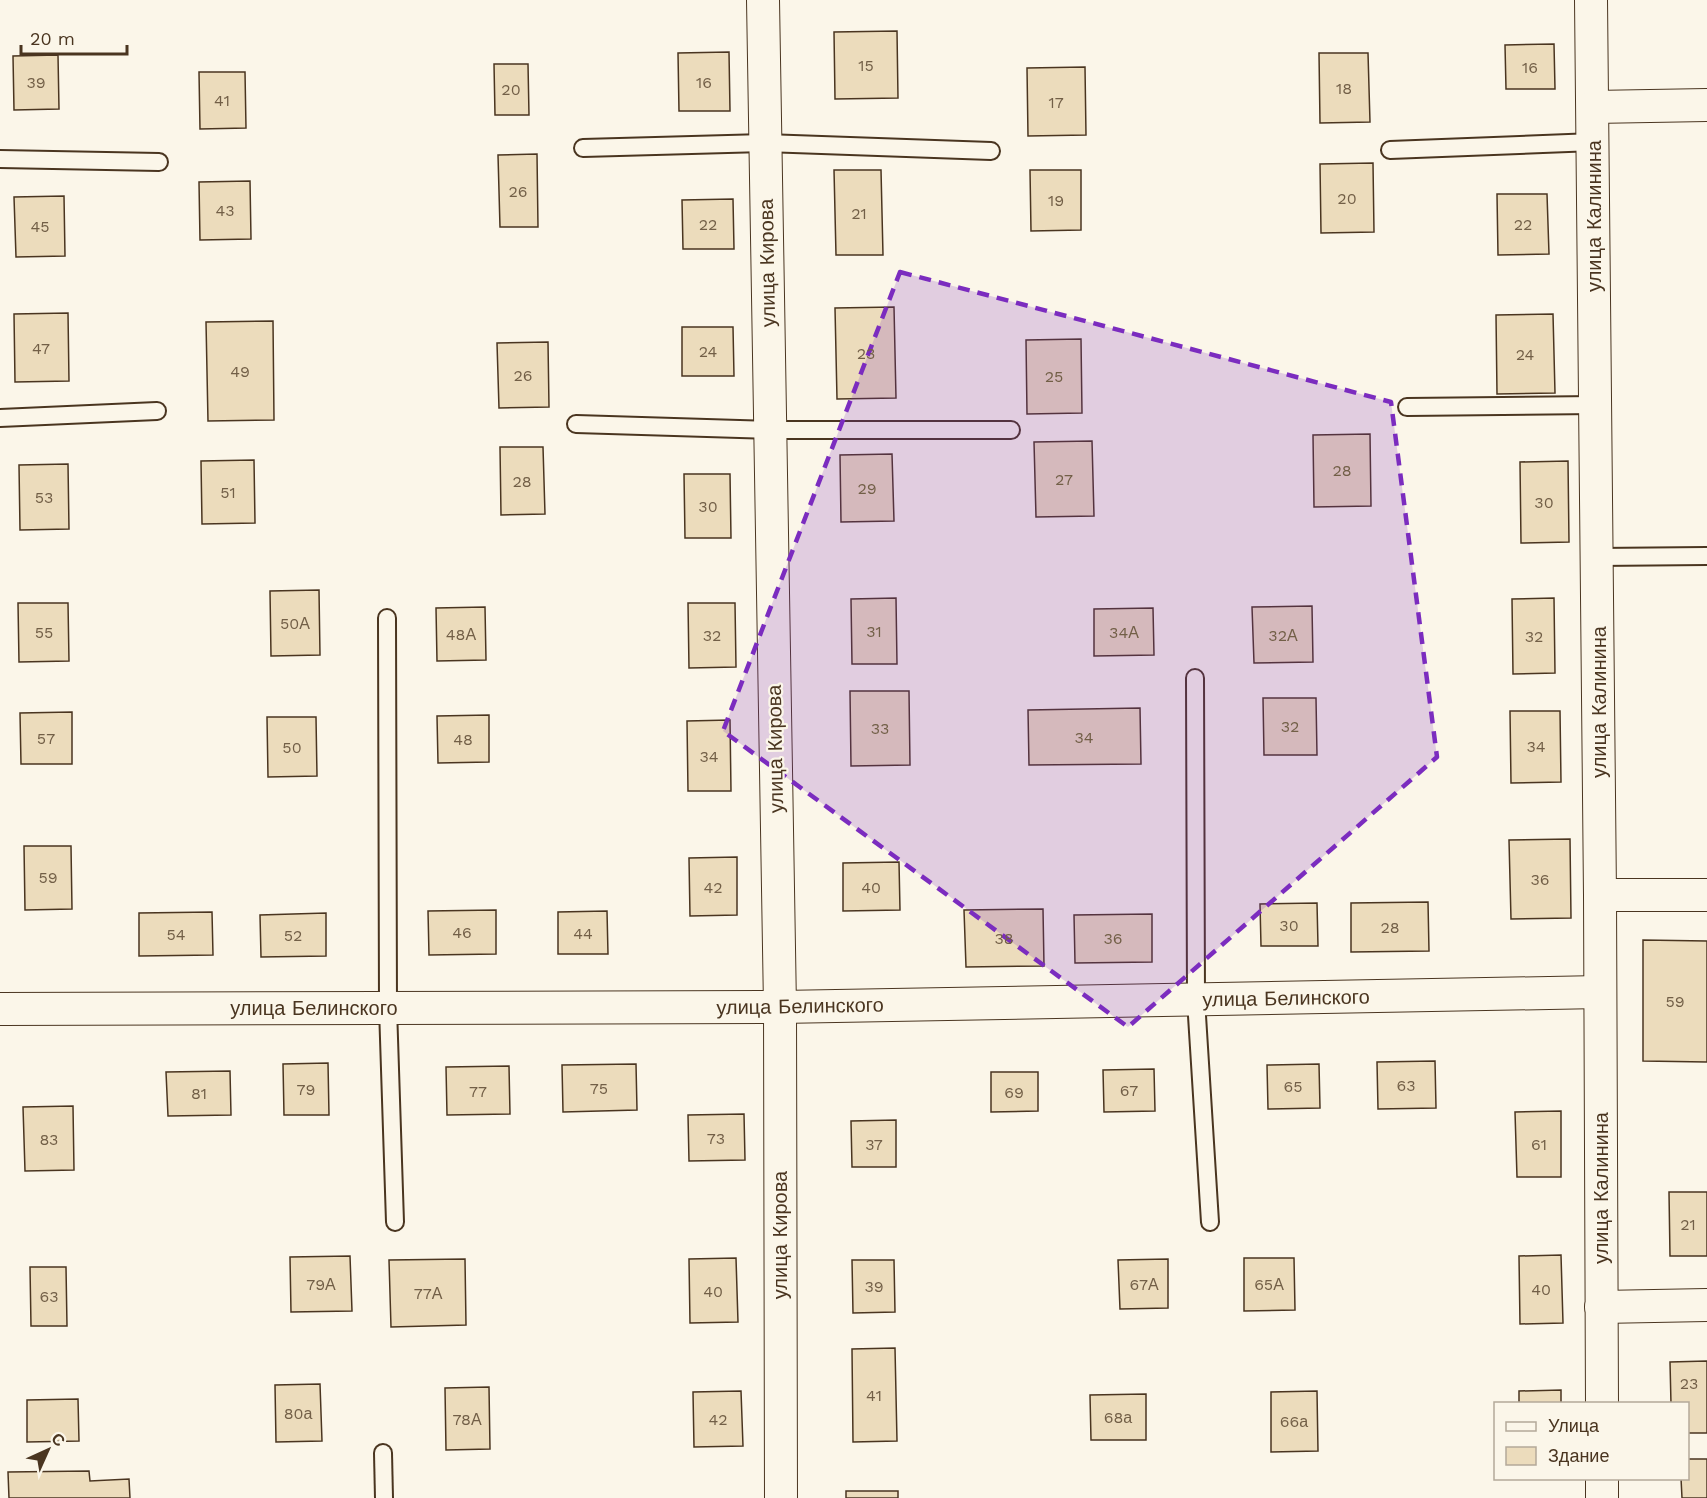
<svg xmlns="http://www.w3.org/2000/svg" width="1707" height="1498" font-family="'Work Sans',sans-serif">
<rect width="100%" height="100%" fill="#fbf6e9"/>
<g fill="#ecdcbc" stroke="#4a3520" stroke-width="1.5">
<polygon points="897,31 898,98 835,99 834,32"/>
<polygon points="1554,44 1555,89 1506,89 1505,45"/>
<polygon points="729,52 730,111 679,111 678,53"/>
<polygon points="1319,53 1368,53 1370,122 1320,123"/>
<polygon points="58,55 59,109 14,110 13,56"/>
<polygon points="494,64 528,64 529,115 495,115"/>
<polygon points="1085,67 1086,135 1028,136 1027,68"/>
<polygon points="199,72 245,72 246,128 200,129"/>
<polygon points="537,154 538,227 500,227 498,155"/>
<polygon points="1373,163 1374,232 1321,233 1320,164"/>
<polygon points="834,170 881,170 883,255 836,255"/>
<polygon points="1030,170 1081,170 1081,230 1031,231"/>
<polygon points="250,181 251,239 200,240 199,182"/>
<polygon points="1497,194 1547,194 1549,254 1498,255"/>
<polygon points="64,196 65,256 16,257 14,197"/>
<polygon points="733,199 734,249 683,249 682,200"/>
<polygon points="894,307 896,398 837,399 835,308"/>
<polygon points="68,313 69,381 15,382 14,314"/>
<polygon points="1553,314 1555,393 1497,394 1496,315"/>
<polygon points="273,321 274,420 208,421 206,322"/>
<polygon points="682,327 733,327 734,376 682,376"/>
<polygon points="1081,339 1082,413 1027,414 1026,340"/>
<polygon points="548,342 549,407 499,408 497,343"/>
<polygon points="1370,434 1371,506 1314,507 1313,435"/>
<polygon points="1092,441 1094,516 1036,517 1034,442"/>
<polygon points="500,447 543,447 545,514 501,515"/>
<polygon points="892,454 894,521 841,522 840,455"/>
<polygon points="254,460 255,523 202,524 201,461"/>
<polygon points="1568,461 1569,542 1521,543 1520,462"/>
<polygon points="68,464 69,529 20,530 19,465"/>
<polygon points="684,474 730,474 731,538 685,538"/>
<polygon points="319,590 320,655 271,656 270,591"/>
<polygon points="896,598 897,664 852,664 851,599"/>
<polygon points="1554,598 1555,673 1513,674 1512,599"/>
<polygon points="18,603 68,603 69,661 19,662"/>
<polygon points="688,603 735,603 736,667 689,668"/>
<polygon points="1312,606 1313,662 1254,663 1252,607"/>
<polygon points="485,607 486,660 437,661 436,608"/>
<polygon points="1153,608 1154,655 1094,656 1094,609"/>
<polygon points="850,691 909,691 910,765 851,766"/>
<polygon points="1263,698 1316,698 1317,755 1264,755"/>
<polygon points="1140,708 1141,764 1029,765 1028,710"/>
<polygon points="1510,711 1560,711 1561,782 1511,783"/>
<polygon points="72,712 72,764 21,764 20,713"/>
<polygon points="489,715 489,762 438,763 437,716"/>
<polygon points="267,717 316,717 317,776 268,777"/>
<polygon points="730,720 731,791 688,791 687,721"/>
<polygon points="1570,839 1571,918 1511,919 1509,840"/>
<polygon points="24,846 71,846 72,909 25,910"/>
<polygon points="737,857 737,915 690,916 689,858"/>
<polygon points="899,862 900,910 843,911 843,863"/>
<polygon points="1428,902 1429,951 1351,952 1351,903"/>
<polygon points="1317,903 1318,946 1261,946 1260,904"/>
<polygon points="1043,909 1044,966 966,967 964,910"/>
<polygon points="496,910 496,954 429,955 428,911"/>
<polygon points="607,911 608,954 558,954 558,912"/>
<polygon points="212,912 213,955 139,956 139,913"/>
<polygon points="326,913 326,956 261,957 260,915"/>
<polygon points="1152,914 1152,962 1075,963 1074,915"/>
<polygon points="1643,940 1707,941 1707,1062 1643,1061"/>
<polygon points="1435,1061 1436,1108 1378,1109 1377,1062"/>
<polygon points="328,1063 329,1115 284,1115 283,1064"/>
<polygon points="636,1064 637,1110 563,1112 562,1065"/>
<polygon points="1319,1064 1320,1108 1268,1109 1267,1065"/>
<polygon points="509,1066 510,1114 447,1115 446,1067"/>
<polygon points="1154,1069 1155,1111 1104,1112 1103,1070"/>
<polygon points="230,1071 231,1115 168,1116 166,1072"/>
<polygon points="991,1072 1038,1072 1038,1111 991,1112"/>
<polygon points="73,1106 74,1170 25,1171 23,1107"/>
<polygon points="1561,1111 1561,1177 1517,1177 1515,1112"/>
<polygon points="744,1114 745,1160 689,1161 688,1115"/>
<polygon points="896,1120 896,1167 852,1167 851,1121"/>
<polygon points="1669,1192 1707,1192 1707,1256 1670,1256"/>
<polygon points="1561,1255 1563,1323 1520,1324 1519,1256"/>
<polygon points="350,1256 352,1311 291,1312 290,1257"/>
<polygon points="736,1258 738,1322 690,1323 689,1259"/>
<polygon points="1244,1258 1294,1258 1295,1310 1244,1311"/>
<polygon points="465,1259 466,1325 391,1327 389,1260"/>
<polygon points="1168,1259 1168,1308 1120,1309 1118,1260"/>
<polygon points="852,1260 894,1260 895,1312 853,1313"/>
<polygon points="30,1267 66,1267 67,1326 31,1326"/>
<polygon points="895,1348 897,1441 853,1442 852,1349"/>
<polygon points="1707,1361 1707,1433 1688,1433 1688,1404 1671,1404 1670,1362"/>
<polygon points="320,1384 322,1441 276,1442 275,1385"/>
<polygon points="489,1387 490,1449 446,1450 445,1388"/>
<polygon points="1561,1390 1561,1404 1519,1404 1519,1391"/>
<polygon points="741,1391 743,1446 694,1447 693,1392"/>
<polygon points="1317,1391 1318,1451 1271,1452 1271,1392"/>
<polygon points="1146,1394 1146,1440 1091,1440 1090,1395"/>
<polygon points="78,1399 79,1441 27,1442 27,1400"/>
<polygon points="1688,1459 1707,1459 1707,1498 1682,1498 1681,1478 1688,1478"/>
<polygon points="89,1471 90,1481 129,1479 130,1498 9,1498 8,1472"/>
<rect x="846" y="1491" width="52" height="7"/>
</g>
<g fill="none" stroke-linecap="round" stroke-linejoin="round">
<g stroke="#4a3520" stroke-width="20">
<g id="lane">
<polyline points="583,148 765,143 991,151"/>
<polyline points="1390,150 1594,142"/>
<polyline points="0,159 159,162"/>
<polyline points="1407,407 1596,405"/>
<polyline points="0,418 157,411"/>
<polyline points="576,424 770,430 1011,430"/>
<polyline points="1597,557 1707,556"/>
<polyline points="387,618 388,1008 395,1222"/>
<polyline points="1195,678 1196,1000 1210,1222"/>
<polyline points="383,1453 384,1498"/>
</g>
</g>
<g stroke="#4a3520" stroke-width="34">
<g id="street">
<polyline points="763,0 780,1007 781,1498"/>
<polyline points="1591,0 1600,895 1602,1404"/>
<polyline points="1593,107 1707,105"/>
<polyline points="1600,895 1707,895"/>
<polyline points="0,1009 780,1007 1600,992"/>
<polyline points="1601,1307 1707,1305"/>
<polyline points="1602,1478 1602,1498"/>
</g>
</g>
<use href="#lane" stroke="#fbf6e9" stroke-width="16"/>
<use href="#street" stroke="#fbf6e9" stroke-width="32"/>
</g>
<path fill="#7b2cbf" fill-opacity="0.2" stroke="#7b2cbf" stroke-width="4.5" stroke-dasharray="12 8" stroke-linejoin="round" d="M900,272L1391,402L1437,757L1128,1027L723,731Z"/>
<g text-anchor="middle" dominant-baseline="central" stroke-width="4.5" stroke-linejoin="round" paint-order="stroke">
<g font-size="16" fill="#725f47">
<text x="866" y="65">15</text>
<text x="1530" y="67">16</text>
<text x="36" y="82">39</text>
<text x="704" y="82">16</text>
<text x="1344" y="88">18</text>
<text x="511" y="89">20</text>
<text x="222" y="100">41</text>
<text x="1056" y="102">17</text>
<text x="518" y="191">26</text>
<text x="1347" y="198">20</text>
<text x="1056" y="200">19</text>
<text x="225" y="210">43</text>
<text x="859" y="213">21</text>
<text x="708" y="224">22</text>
<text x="1523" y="224">22</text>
<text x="40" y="226">45</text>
<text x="41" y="348">47</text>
<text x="708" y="351">24</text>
<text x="866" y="353">23</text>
<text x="1525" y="354">24</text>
<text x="240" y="371">49</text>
<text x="523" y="375">26</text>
<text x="1054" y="376">25</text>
<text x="1342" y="470">28</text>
<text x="1064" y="479">27</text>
<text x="522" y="481">28</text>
<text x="867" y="488">29</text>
<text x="228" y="492">51</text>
<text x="44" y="497">53</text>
<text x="1544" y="502">30</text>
<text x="708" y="506">30</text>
<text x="295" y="623">50А</text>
<text x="874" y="631">31</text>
<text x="44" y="632">55</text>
<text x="1124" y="632">34А</text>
<text x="461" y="634">48А</text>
<text x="712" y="635">32</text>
<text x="1283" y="635">32А</text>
<text x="1534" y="636">32</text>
<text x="1290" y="726">32</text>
<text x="880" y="728">33</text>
<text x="1084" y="737">34</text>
<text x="46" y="738">57</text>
<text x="463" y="739">48</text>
<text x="1536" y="746">34</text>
<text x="292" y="747">50</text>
<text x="709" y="756">34</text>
<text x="48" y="877">59</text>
<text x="1540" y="879">36</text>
<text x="713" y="887">42</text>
<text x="871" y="887">40</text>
<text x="1289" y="925">30</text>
<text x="1390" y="927">28</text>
<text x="462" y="932">46</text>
<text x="583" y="933">44</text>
<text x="176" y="934">54</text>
<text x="293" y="935">52</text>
<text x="1004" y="938">38</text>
<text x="1113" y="938">36</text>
<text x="1675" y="1001">59</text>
<text x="1406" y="1085">63</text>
<text x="1293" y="1086">65</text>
<text x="599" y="1088">75</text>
<text x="306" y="1089">79</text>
<text x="1129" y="1090">67</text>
<text x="478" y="1091">77</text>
<text x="1014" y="1092">69</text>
<text x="199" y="1093">81</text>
<text x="716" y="1138">73</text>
<text x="49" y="1139">83</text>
<text x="874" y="1144">37</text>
<text x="1539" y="1144">61</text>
<text x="1688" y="1224">21</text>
<text x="321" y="1284">79А</text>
<text x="1144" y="1284">67А</text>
<text x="1269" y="1284">65А</text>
<text x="874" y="1286">39</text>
<text x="1541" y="1289">40</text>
<text x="713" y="1291">40</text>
<text x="428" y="1293">77А</text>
<text x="49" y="1296">63</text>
<text x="1689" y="1383">23</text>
<text x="874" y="1395">41</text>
<text x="298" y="1413">80а</text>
<text x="1118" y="1417">68а</text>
<text x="467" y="1419">78А</text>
<text x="718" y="1419">42</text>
<text x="1294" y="1421">66а</text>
</g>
<g font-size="20" fill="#4a3520" stroke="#fbf6e9">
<text transform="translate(1594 216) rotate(-90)">улица Калинина</text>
<text transform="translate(767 263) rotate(-91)">улица Кирова</text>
<text transform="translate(1599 702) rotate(-90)">улица Калинина</text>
<text transform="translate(775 749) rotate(-91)">улица Кирова</text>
<text transform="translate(1286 998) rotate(-1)">улица Белинского</text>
<text transform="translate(800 1006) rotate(-1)">улица Белинского</text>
<text x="314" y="1008">улица Белинского</text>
<text transform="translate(1601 1188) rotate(-90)">улица Калинина</text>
<text transform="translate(780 1235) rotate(-90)">улица Кирова</text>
</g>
</g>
<rect x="1494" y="1402" width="195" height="78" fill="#fbf6e9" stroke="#b4a999" stroke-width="1.5"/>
<rect x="1506" y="1422" width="30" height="9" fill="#fbf6e9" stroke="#b4a999" stroke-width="1.5"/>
<text x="1548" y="1432" font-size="18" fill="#4a3520">Улица</text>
<rect x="1506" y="1447" width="30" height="18" fill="#ecdcbc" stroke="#b4a999" stroke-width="1.5"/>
<text x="1548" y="1462" font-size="18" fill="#4a3520">Здание</text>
<g transform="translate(48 1450) rotate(45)" stroke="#fbf6e9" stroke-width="4.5" paint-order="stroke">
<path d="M0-4.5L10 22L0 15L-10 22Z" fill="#4a3520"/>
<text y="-9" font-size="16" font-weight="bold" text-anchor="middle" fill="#4a3520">С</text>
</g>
<path d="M21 45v9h106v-9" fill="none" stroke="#4a3520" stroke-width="3"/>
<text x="30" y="45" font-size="18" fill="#4a3520" stroke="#fbf6e9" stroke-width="4.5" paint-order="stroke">20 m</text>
</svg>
